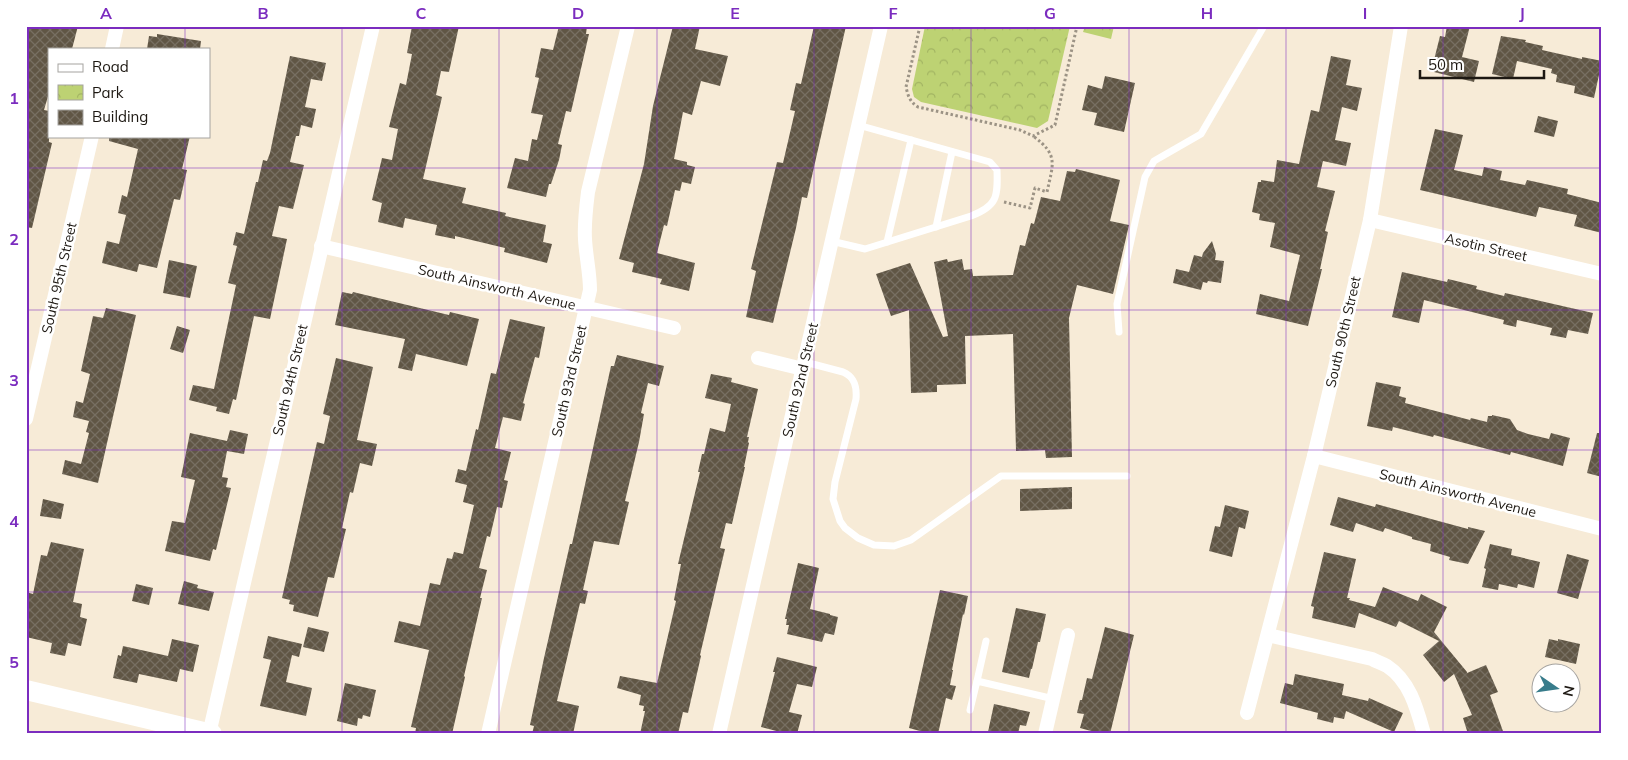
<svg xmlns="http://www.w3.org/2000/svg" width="1628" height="760" font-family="Mulish,sans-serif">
<defs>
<pattern id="park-crowns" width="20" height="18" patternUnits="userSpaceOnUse" patternTransform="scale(1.25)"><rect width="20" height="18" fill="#bdd273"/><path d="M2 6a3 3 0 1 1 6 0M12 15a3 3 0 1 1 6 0" fill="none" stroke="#a2b462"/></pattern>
<pattern id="building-cross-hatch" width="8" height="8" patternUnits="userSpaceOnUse" patternTransform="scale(1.25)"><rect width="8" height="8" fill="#605645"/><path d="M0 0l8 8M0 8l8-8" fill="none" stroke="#776f62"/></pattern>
</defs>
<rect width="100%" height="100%" fill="#f7ebd7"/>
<g fill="url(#park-crowns)">
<polygon points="925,26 1070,26 1048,121 1037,128 921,102 914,97 912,89"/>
<polygon points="1085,26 1114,26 1111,39 1083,32"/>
</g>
<g fill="url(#building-cross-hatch)">
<polygon points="26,26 78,26 72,49 49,49 49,93 44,110 49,111 49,142 52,143 32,228 26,227"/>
<polygon points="412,26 459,26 449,72 441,71 436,95 442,97 423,179 466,188 462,203 506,213 505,216 546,225 543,242 552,244 547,263 504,252 505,248 455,236 455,239 435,235 437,225 405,218 403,228 378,222 382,203 372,200 382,158 392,160 398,129 389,127 400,83 406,85 412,54 407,53"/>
<polygon points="559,26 587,26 586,34 589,34 571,112 566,111 558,144 562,145 559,160 551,184 549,184 546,197 507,188 515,158 528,161 532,139 537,140 543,115 531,113 539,78 535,77 541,48 553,50"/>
<polygon points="673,26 700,26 695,49 728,56 720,86 701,81 692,115 683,112 674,159 687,162 687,165 695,167 691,184 682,182 680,191 675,190 667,226 664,225 657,253 695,263 689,291 660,284 662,279 632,272 634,263 619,259 644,164 653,106"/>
<polygon points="814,26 846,26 807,198 802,197 796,228 773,323 746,317 756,271 751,269 777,162 783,163 795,111 790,110 796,83 801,84"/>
<polygon points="1447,26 1470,26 1462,57 1479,61 1474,82 1434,72 1437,61 1434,60 1440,36 1445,37"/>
<polygon points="157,34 201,41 200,49 147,49 149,36 157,37"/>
<polygon points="1501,36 1526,40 1525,42 1543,46 1542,50 1582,59 1582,57 1602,61 1594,98 1574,93 1575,86 1556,82 1557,75 1551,73 1552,69 1517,61 1513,79 1492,74"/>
<polygon points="290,56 326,63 322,81 311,79 305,107 316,109 312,128 301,125 299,136 296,136 290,162 304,165 293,209 279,206 272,236 287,239 270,319 254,316 236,400 233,399 229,414 216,411 217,407 189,400 193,385 214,389 236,285 228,283 237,246 233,245 236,232 244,234 256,182 258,182 263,160 267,161 270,153"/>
<polygon points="1331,56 1351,60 1346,85 1362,88 1357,111 1342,107 1335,140 1351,143 1346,166 1323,161 1317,187 1335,191 1325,231 1328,232 1320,269 1322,269 1308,326 1256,314 1260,294 1289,301 1300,255 1270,247 1275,223 1259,220 1260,214 1252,212 1258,182 1261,182 1261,180 1274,182 1277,160 1299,164 1311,110 1319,112"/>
<polygon points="1105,76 1135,83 1124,132 1094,125 1097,113 1082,110 1088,85 1102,89"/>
<polygon points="1538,116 1558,121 1554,137 1534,132"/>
<polygon points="1435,129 1463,135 1454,170 1482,176 1484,167 1502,171 1500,180 1525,185 1527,180 1568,189 1567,194 1602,203 1602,233 1574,226 1577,215 1539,207 1536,217 1420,190"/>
<polygon points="109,136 190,136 182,169 187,170 180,200 174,199 157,268 139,264 137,272 102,263 107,241 119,244 126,215 118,213 122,195 127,197 138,149 109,141"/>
<polygon points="1076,169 1120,180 1110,221 1129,225 1113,294 1077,285 1069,318 1072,457 1046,458 1045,450 1016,451 1013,334 965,336 966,384 937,385 937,392 911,393 909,310 891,316 876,274 910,263 943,337 948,336 934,262 947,259 948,262 962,259 964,270 972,269 973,276 1013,275 1020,245 1025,246 1031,223 1034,224 1041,197 1060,201 1067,171 1075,172"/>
<polygon points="1212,241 1216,254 1215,260 1224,261 1221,283 1208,281 1207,283 1203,282 1201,290 1173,283 1176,269 1189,272 1194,255 1202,257 1203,253"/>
<polygon points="169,260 197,266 190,298 163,293"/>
<polygon points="1402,272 1447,282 1448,279 1477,286 1476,289 1504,296 1505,293 1593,313 1588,334 1568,330 1566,338 1550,335 1552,328 1517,320 1516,327 1503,324 1504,320 1424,300 1419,323 1392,317"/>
<polygon points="342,292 352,294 353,292 449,315 450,312 479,319 467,366 416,354 412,371 398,368 405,339 335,325"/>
<polygon points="106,308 136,315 98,483 62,474 65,460 81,464 89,433 86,432 89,421 73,417 76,401 83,403 90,374 81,371 93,316 103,318"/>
<polygon points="510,319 545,327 539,358 535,357 523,403 525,404 521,421 503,417 495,448 511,452 504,480 508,481 502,508 497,507 490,537 487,536 479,568 487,570 480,598 482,598 464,676 465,677 452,734 441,731 441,734 415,734 416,728 411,727 429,650 394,642 399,621 420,626 430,583 440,585 447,558 452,559 454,552 463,554 474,505 463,502 467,485 455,482 458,469 466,471 476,429 478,430 491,373 496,374"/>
<polygon points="177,326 190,330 183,353 170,349"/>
<polygon points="617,355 664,366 659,386 648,383 641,413 644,414 639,442 625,501 629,502 619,545 594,541 583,590 588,591 585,604 580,603 557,701 579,706 573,734 532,734 534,726 530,725 544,658 570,544 572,544 611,366 614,366"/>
<polygon points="336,358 373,367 357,440 377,444 372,466 360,463 353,493 350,492 342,528 346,529 334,578 328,577 318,617 293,611 294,605 289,604 290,600 282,598 317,442 324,444 330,416 323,414"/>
<polygon points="711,374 732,378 731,382 758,389 747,437 749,437 748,442 749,443 744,467 745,467 732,524 726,523 720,548 725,549 700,655 701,656 688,713 683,712 678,734 640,734 645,711 643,711 644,706 639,705 641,695 617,688 620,676 657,683 676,601 674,600 681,564 678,564 700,472 698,472 702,454 704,454 710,428 725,432 731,404 705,398"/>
<polygon points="1376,382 1401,387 1399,396 1406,398 1405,403 1470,420 1471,418 1487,422 1488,416 1492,416 1492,415 1510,419 1517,430 1528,434 1549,439 1551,433 1570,438 1563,466 1511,452 1510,455 1434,435 1433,437 1393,427 1392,431 1367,426"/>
<polygon points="230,430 248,434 244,454 227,451 222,477 228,478 226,487 231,488 216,550 213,549 210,561 165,551 172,521 185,523 195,480 181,477 190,433 227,441"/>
<polygon points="1597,433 1602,433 1602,477 1587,473"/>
<polygon points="1072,487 1072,509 1020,511 1020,489"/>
<polygon points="1338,497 1375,507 1376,504 1468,529 1468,527 1485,531 1468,564 1449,560 1450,557 1430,551 1431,544 1412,539 1412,537 1385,528 1383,532 1356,523 1353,532 1330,525"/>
<polygon points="43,499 64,504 61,519 40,516"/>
<polygon points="1225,505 1249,511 1245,529 1239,527 1232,557 1209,551 1215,526 1220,527"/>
<polygon points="51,542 84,549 73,602 82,604 80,617 87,619 81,646 68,643 65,656 50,653 52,643 26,637 26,592 33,594 41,555 47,556"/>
<polygon points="1490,544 1512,549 1511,555 1540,562 1534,588 1518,584 1517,588 1499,584 1498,590 1482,587 1486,569 1484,568"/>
<polygon points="1324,552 1356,559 1347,598 1350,598 1349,600 1375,607 1383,587 1418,601 1421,594 1447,607 1434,632 1467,672 1467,673 1486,665 1498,692 1490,695 1504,734 1468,734 1463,718 1472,715 1454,674 1444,682 1423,655 1439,641 1399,621 1396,627 1359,613 1355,628 1312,618 1314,607 1311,606"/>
<polygon points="1567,554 1589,560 1578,599 1557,593"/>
<polygon points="798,563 819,568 810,609 830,614 830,615 838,617 834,635 825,633 822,642 787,634 789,625 786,625 787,619 785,619"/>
<polygon points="184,581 198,585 197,588 214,592 209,611 178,604"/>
<polygon points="136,584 153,588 149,605 132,601"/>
<polygon points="940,590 968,596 964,615 963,614 952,670 953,670 950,685 956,686 952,700 946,698 938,734 931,734 909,728"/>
<polygon points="1016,608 1046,614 1040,642 1038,642 1032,669 1031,669 1029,678 1002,672"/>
<polygon points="308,627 329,632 324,652 303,647"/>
<polygon points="1105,627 1134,635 1110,734 1102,734 1080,728 1084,714 1077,713 1080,700 1082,700 1087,678 1092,679"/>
<polygon points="268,636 302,644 299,657 292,655 286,682 312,688 306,716 260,706 271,660 263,658"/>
<polygon points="172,639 199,645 193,672 180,669 177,682 139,674 137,683 113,678 118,655 121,656 123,646 168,656"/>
<polygon points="1549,639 1558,641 1558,639 1580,644 1576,664 1545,657"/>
<polygon points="777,657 817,667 812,687 797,684 789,712 802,715 797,734 788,734 761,727 775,672 773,672"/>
<polygon points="1295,674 1344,684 1342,695 1368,701 1369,698 1403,713 1394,732 1346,711 1344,719 1334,717 1333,723 1317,719 1318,713 1280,703 1285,683 1293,685"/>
<polygon points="345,683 376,690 370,717 363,715 362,719 358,718 357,726 337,721"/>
<polygon points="994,704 1030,712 1026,726 1020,725 1018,734 996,734 988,732"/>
</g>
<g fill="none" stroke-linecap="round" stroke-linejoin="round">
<g stroke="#9c9385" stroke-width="3" stroke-dasharray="2.5 2.5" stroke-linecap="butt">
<path d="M920,26L906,87C908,96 910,102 918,107L1020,130L1033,136L1055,125L1077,26"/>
<path d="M1004,202L1030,208L1035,188L1047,192C1053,164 1059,155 1033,136"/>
</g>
<g stroke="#fff" stroke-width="7">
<polyline points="936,227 952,152"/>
<path d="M831,241L865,249L971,216C997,206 998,197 997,170L990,162L858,125"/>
<polyline points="887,242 911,140"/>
<polyline points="1119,332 1117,304 1145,177 1154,161 1201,134 1264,26"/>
<path d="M805,362L843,372C855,377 857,387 856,399L835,482L833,499L840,521L845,528L858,538L874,545L894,546L911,540L1001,476H1127"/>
<polyline points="977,681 986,641"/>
<polyline points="970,710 977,681 1054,699"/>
</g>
<g stroke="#fff" stroke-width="14">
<polyline points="112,49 117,26"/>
<polyline points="1370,220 1602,274"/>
<polyline points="321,246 674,328"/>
<polyline points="758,358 803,369"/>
<polyline points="26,419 92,136"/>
<polyline points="1314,456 1602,529"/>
<path d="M1268,635L1372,659C1377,662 1382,663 1387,666C1410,681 1417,709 1424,734"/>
<polyline points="1247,713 1314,456 1370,220 1401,26"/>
<polyline points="209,734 373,26"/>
<path d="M488,734L590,290C590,273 586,257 585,239C584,224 586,208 588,192L628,26"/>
<polyline points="719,734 881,26"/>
<polyline points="1045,734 1068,635"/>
</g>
<polyline stroke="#fff" stroke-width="20" points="26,690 212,734"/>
</g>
<path fill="none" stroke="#7b2cbf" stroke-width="1" stroke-opacity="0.55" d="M185,26V49M342,26V734M499,26V734M657,26V734M814,26V734M971,26V734M1129,26V734M1286,26V734M1443,26V734M185,136V734M26,168H1602M26,310H1602M26,450H1602M26,592H1602"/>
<g text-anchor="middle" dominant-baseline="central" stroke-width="5" stroke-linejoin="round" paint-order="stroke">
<g font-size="14" fill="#1d1812" stroke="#fff">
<text transform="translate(1486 247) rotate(13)">Asotin Street</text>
<text transform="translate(59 278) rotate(-77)">South 95th Street</text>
<text transform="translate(497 287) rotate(13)">South Ainsworth Avenue</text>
<text transform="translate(1343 332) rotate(-77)">South 90th Street</text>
<text transform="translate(290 380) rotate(-77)">South 94th Street</text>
<text transform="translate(800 380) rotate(-77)">South 92nd Street</text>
<text transform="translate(569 381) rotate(-77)">South 93rd Street</text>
<text transform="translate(1458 493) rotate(14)">South Ainsworth Avenue</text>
</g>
</g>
<rect width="1628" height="760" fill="none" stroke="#ffffff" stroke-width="55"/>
<rect x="48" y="48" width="162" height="90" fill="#ffffff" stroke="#a5a3a0"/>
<rect x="58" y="64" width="25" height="8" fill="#ffffff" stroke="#a5a3a0"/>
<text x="92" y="72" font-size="15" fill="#1d1812">Road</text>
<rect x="58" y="85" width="25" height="15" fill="url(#park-crowns)" stroke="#a5a3a0"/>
<text x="92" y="98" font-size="15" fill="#1d1812">Park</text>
<rect x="58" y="110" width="25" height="15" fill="url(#building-cross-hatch)" stroke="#a5a3a0"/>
<text x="92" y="122" font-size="15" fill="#1d1812">Building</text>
<g transform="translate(1556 688) rotate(103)"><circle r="24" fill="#ffffff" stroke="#a5a3a0"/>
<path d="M0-4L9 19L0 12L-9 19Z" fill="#387c8b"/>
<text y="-8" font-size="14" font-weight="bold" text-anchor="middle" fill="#1d1812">N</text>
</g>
<path d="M1420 70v8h124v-8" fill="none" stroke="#1d1812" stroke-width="2.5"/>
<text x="1428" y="70" font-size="15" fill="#1d1812" stroke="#ffffff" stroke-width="4" paint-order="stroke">50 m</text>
<rect x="28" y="28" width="1572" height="704" fill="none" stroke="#7b2cbf" stroke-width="2"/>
<g font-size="16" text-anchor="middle" font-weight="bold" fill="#7b2cbf">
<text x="106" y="19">A</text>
<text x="263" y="19">B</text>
<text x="421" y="19">C</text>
<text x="578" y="19">D</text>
<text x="735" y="19">E</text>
<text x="893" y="19">F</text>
<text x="1050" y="19">G</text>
<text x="1207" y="19">H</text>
<text x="1365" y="19">I</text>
<text x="1522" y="19">J</text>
<text x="14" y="104">1</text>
<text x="14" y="245">2</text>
<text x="14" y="386">3</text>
<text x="14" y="527">4</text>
<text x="14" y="668">5</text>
</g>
</svg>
